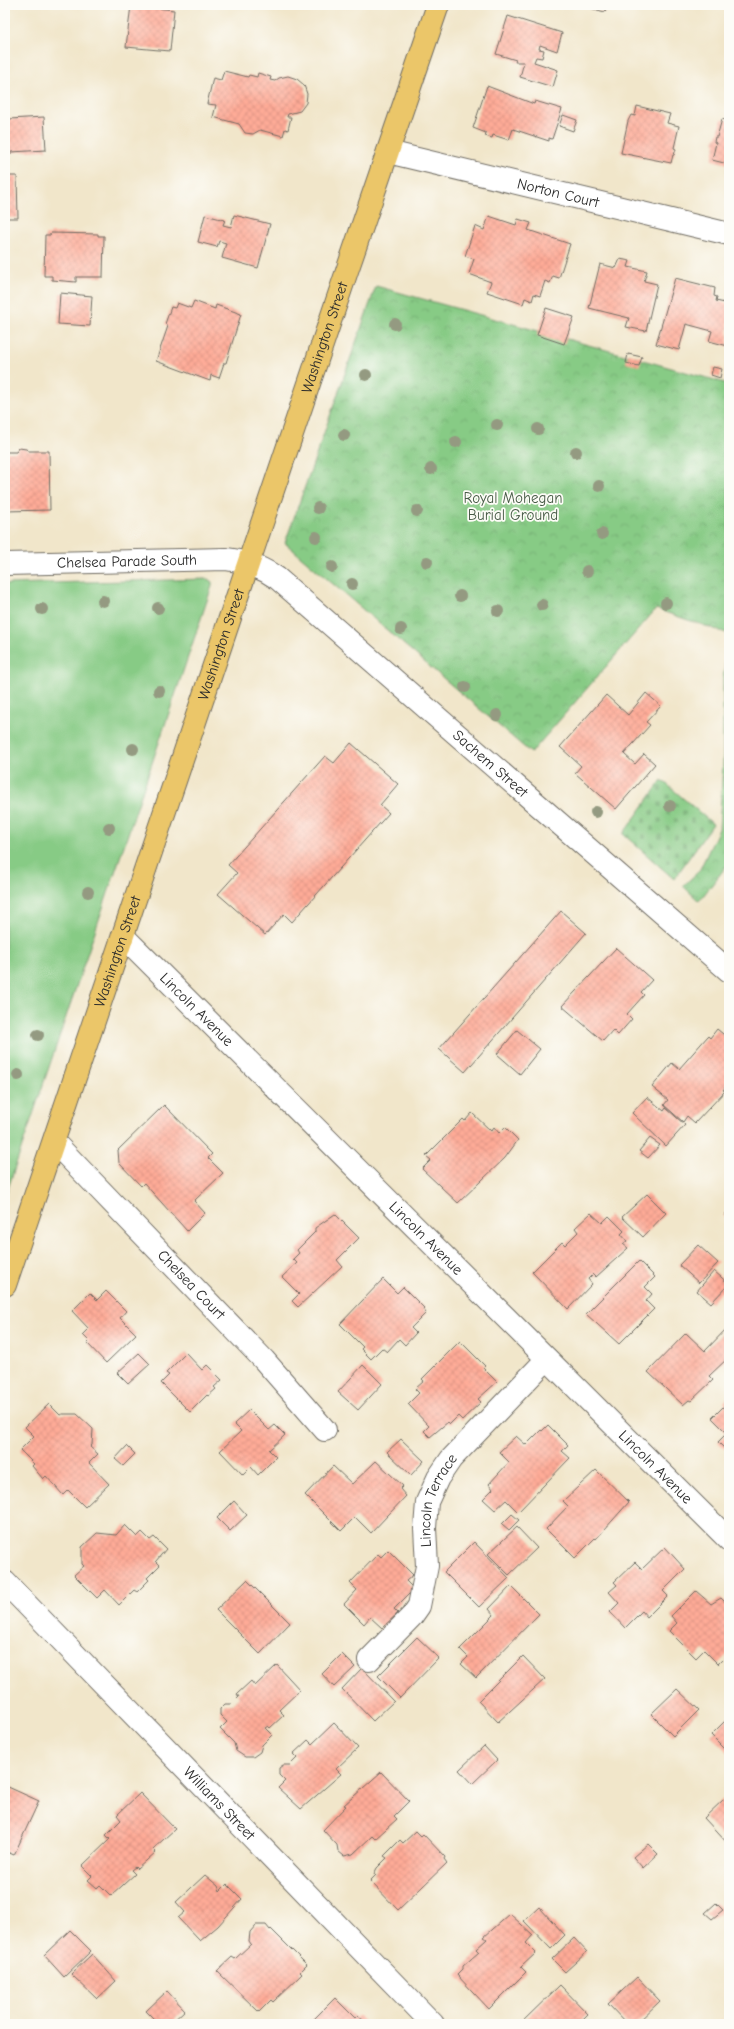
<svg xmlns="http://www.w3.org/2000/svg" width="734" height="2029" font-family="'Comic Neue',sans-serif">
<defs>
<pattern id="cemetery-stones" width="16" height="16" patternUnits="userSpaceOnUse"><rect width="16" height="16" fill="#87cb85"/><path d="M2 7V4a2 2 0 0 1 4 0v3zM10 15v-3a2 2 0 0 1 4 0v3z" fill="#75ae73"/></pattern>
<pattern id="park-crowns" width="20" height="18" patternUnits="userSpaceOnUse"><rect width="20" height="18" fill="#87cb85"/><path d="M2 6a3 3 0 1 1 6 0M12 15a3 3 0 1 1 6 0" fill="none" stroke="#75ae73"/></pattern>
<pattern id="building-cross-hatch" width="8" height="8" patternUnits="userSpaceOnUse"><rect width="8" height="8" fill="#feab97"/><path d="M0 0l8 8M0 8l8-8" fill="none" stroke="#da9382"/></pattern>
</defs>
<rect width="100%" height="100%" fill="#fdfcf7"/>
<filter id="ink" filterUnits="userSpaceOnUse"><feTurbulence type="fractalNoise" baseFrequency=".025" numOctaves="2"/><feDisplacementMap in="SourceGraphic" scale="8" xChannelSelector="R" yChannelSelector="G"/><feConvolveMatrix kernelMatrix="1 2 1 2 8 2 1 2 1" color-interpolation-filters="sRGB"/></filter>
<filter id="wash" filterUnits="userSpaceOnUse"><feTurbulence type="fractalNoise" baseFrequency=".012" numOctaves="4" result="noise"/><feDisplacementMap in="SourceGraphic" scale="16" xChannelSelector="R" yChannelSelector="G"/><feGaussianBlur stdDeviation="0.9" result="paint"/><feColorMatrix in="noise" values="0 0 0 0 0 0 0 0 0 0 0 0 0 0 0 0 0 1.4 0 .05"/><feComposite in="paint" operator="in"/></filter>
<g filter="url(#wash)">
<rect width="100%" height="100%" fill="#f1e6ca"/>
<polygon fill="#87cb85" stroke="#597b58" points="208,579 212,582 212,586 5,1197 5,584"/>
<polygon fill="url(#cemetery-stones)" stroke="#597b58" points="662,780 713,824 674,879 623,834"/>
<g fill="url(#park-crowns)" stroke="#597b58">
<polygon points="376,286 729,384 729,634 656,609 531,753 285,543"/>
<polygon points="729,637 729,863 699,901 683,886 699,871 719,829 723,764 723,679"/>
</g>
<g id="blocks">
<g fill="url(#building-cross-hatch)">
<polygon points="131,5 174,10 170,51 126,47"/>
<polygon points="578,5 607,5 605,12"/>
<polygon points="508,16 562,33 557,51 540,45 539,49 544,50 542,58 536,57 534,62 558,70 553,87 520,77 524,62 515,62 516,60 496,54"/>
<polygon points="224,71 248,77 249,75 257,77 258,73 271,77 270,80 275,81 279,78 288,76 297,79 304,85 307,94 306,103 300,111 288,114 287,117 291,117 288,130 285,129 283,136 260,130 253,134 245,133 239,124 213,117 216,105 207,104 213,78 221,80"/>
<polygon points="487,86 534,104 535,101 562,109 552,139 549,138 549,141 513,129 509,140 493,135 492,138 485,136 486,133 473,128"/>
<polygon points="637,106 670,114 667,123 679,126 674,148 676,149 674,155 673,155 671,163 621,153 628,121 631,115 635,116"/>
<polygon points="563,115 577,120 573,131 559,126"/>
<polygon points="5,117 9,117 9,119 44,117 46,150 11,152 11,154 5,154"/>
<polygon points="722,119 729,121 729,171 726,171 728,164 712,160 716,143 714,142 715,137 717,137"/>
<polygon points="5,176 17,176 18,218 5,218"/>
<polygon points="205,215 225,220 223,225 231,227 234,215 270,224 258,268 222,258 226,243 219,241 217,247 198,242"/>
<polygon points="489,216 516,225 518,219 531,223 528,230 570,244 559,278 553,276 550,283 545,281 540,296 534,294 532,301 525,298 523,304 487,292 491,282 469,274 474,259 465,256 475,226 484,230"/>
<polygon points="51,233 98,234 98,236 104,236 103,277 76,277 76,282 52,280 52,276 44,276 45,235 50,235"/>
<polygon points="620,259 630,261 628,267 647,271 644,281 657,284 646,331 626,327 629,318 589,308 600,264 616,268"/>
<polygon points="675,278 715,288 714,296 717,297 716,301 729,304 728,346 709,341 712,331 686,324 679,350 656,344"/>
<polygon points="60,293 92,296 90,326 58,324"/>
<polygon points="194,301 215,309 216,305 241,314 226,363 224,363 219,378 211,375 210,381 156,361 168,326 165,324 171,307 175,308 177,303 191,308"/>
<polygon points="546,308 574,317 564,344 537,335"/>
<polygon points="628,354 642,357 639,366 626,363"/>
<polygon points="713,367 722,369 720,378 711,375"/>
<polygon points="19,448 26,449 29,451 49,451 50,510 5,511 5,452 16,452"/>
<polygon points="646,693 661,706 646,722 650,725 624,754 635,764 644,754 655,764 616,809 575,773 581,766 560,747 606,695 628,715"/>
<polygon points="351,743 398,784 380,805 389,813 292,922 284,914 265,935 218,894 237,873 228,865 325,756 334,763"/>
<polygon points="561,911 586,933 465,1072 439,1049"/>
<polygon points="616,948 652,980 641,992 644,995 627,1014 632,1019 618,1035 613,1030 603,1041 562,1006"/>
<polygon points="717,1029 729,1039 729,1071 726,1075 729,1078 729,1083 723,1090 725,1091 695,1123 687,1116 683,1122 664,1105 668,1100 652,1087 672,1063 679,1069 708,1036 710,1038"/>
<polygon points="517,1030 540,1049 520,1074 497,1054"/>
<polygon points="647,1097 664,1111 666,1108 685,1125 666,1146 632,1113"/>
<polygon points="164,1105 212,1154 208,1158 223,1173 194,1201 205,1213 187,1231 144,1183 141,1186 119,1163 118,1150"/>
<polygon points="472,1113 491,1131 494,1127 499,1133 505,1127 518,1140 505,1158 458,1203 422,1169 431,1160 426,1156 463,1119 465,1121"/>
<polygon points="650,1138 660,1145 648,1158 639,1151"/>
<polygon points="647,1194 666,1213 643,1237 622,1217"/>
<polygon points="729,1209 729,1221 724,1216"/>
<polygon points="591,1213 602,1223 609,1216 624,1231 621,1234 627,1241 623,1244 628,1248 596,1277 593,1274 588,1279 592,1284 568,1309 532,1272 562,1242 565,1245 578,1232 575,1228"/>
<polygon points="335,1214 359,1238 337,1260 342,1266 298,1307 292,1301 299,1294 282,1277 297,1263 293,1259 299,1253 297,1250 315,1232 315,1228"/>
<polygon points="698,1245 718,1263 699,1283 679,1265"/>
<polygon points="639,1261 655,1277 645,1287 652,1294 646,1301 654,1309 619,1344 586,1314"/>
<polygon points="714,1271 729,1284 711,1303 697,1291"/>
<polygon points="383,1279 397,1293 403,1287 424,1308 423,1309 426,1313 411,1328 416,1333 405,1345 399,1339 387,1352 382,1348 371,1359 361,1349 363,1347 340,1324"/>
<polygon points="106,1291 126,1311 120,1318 136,1334 106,1363 87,1343 89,1341 83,1335 89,1329 72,1311 90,1293 97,1300"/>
<polygon points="729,1326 729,1357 709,1376 713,1380 691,1401 689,1400 683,1405 648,1372 686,1333 705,1351"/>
<polygon points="460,1341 485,1366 483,1368 497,1382 478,1399 481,1402 462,1420 458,1416 450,1424 448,1422 430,1437 424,1431 429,1426 408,1404 419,1393 415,1389 424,1381 422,1379"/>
<polygon points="139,1353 150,1364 128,1384 117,1373"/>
<polygon points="186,1353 202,1370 207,1365 222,1380 214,1387 216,1389 208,1396 207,1395 190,1412 161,1383 169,1375 166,1373"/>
<polygon points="363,1365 382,1384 358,1410 338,1392"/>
<polygon points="729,1396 729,1453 718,1442 727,1433 712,1418 726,1404 724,1402"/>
<polygon points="49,1404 60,1415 62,1414 77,1414 93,1429 92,1445 90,1447 98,1454 89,1463 109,1484 85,1507 68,1490 63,1495 46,1476 43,1479 32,1466 34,1464 20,1450 34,1436 25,1427"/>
<polygon points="249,1410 269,1430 275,1425 285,1435 269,1450 276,1457 258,1475 251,1467 243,1475 220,1451 241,1431 234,1424"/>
<polygon points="548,1425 568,1445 562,1451 570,1458 518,1512 506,1500 495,1510 483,1499 493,1489 489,1484 509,1462 499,1452 516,1436 526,1445 541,1430 542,1431"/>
<polygon points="401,1439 424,1461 411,1475 387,1452"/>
<polygon points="127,1446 135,1454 123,1466 115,1459"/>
<polygon points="376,1461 403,1486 400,1489 406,1496 371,1533 355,1517 341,1531 305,1495 333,1466 352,1484"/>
<polygon points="596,1470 629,1502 596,1539 595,1538 575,1558 546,1529 568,1506 563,1501"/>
<polygon points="234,1501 247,1515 230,1531 217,1518"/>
<polygon points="512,1514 519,1520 509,1530 502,1524"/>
<polygon points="125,1525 137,1537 142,1532 150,1540 154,1537 166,1549 156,1561 160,1565 147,1578 149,1580 137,1592 134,1590 119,1605 105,1590 97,1598 74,1575 84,1566 82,1564 82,1547 97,1533 116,1535"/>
<polygon points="517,1527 537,1548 509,1575 488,1554"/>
<polygon points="474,1542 509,1578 479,1607 444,1572"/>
<polygon points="665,1547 685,1569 663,1591 668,1596 647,1617 642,1611 625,1628 610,1612 619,1603 609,1592 617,1585 614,1582 635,1562 642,1569"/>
<polygon points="388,1550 413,1575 406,1581 414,1589 394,1609 398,1613 382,1628 370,1617 364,1624 344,1604 357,1590 350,1583 378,1554 381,1557"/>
<polygon points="247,1580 290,1623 260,1654 216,1610"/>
<polygon points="511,1586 539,1614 476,1678 461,1664 468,1657 460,1649 494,1615 489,1609"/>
<polygon points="696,1591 711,1604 721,1598 729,1606 729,1653 718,1664 704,1650 696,1658 669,1631 677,1623 671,1616"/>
<polygon points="417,1637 439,1658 400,1698 378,1676"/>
<polygon points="342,1654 355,1667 334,1687 322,1674"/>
<polygon points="523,1656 545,1679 498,1722 478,1701"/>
<polygon points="277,1665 300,1690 279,1710 284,1715 270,1728 268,1726 265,1728 272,1735 262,1745 260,1752 253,1757 245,1757 236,1751 234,1743 220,1729 227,1722 220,1715 220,1709 225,1704 232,1704 239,1697 237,1694 251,1681 255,1686"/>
<polygon points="362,1668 394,1701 373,1721 342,1689"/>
<polygon points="677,1689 699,1710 673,1736 651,1714"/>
<polygon points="729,1717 729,1753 711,1735"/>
<polygon points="334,1723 358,1748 336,1769 341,1774 301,1809 278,1788 285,1781 279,1775 279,1768 283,1765 290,1765 297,1758 293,1754 308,1740 312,1744"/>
<polygon points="484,1746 497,1760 472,1784 459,1770"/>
<polygon points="381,1772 409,1801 394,1816 397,1819 375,1839 372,1836 353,1854 344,1856 338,1851 337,1845 323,1830 346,1806 344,1805"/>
<polygon points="6,1786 39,1801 14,1855 5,1851"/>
<polygon points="140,1793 175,1829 153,1849 156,1852 137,1869 135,1867 131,1870 135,1874 111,1896 100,1885 97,1888 88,1880 92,1876 82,1866 110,1839 106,1835 121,1820 117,1815"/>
<polygon points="724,1799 729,1804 729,1845 704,1818"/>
<polygon points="416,1831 421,1836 423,1834 445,1857 444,1859 447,1863 398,1910 370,1881 376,1875 374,1874 377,1868 387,1858 384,1856 400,1840 403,1843"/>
<polygon points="648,1844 658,1854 643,1868 633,1857"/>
<polygon points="205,1875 218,1886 220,1891 227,1884 242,1899 218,1926 200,1941 178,1918 185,1912 176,1902"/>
<polygon points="716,1903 723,1910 712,1919 705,1913"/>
<polygon points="539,1907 565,1935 551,1949 524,1921"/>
<polygon points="510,1914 533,1935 526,1943 536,1953 521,1967 526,1972 489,2009 457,1975 463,1969 463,1966 479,1952 476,1949 487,1939 484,1937"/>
<polygon points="256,1925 266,1925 270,1930 271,1929 307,1965 300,1972 302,1974 273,2002 271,2000 259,2012 217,1971 232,1957 235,1959 251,1944 249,1941 250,1932"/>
<polygon points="70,1930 91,1951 64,1977 44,1955"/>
<polygon points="574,1938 587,1952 565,1972 552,1959"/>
<polygon points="92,1954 116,1981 97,1999 71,1974"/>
<polygon points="637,1977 660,2001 636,2024 627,2024 608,2004"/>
<polygon points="560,1985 588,2014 578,2024 520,2024"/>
<polygon points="167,1991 185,2010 170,2024 159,2024 146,2011"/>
<polygon points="335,1998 355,2018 358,2015 366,2024 315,2024 313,2020"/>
</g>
</g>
</g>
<g filter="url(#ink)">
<use href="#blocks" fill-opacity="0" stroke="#706c63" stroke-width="1"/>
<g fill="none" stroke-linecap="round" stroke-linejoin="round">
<g stroke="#706c63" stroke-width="24">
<g id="minor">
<path id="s1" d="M388,152L729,234"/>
<path id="s2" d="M5,564L226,559C246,561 261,567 277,578L729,971"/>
<path id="s3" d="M123,936L729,1540"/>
<path id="s4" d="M54,1142L264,1360L325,1430"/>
<path id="s5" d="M5,1582L433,2024"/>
<path id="s6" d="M369,1660L412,1616L419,1606L427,1566L425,1528L427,1502L438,1478L451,1459L547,1359"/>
</g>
</g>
<g stroke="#706c63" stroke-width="24">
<g id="highway">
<path id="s7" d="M5,1285L349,265L438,5"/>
</g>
</g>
<use href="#minor" stroke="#fff" stroke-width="22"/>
<use href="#highway" stroke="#ebc669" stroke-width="22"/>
</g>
<g fill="#949a81">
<circle cx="395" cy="324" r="6"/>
<circle cx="366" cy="375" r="6"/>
<circle cx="497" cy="425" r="6"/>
<circle cx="538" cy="429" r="6"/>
<circle cx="344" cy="435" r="6"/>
<circle cx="456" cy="442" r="6"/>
<circle cx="576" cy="452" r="6"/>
<circle cx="431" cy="469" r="6"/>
<circle cx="599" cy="486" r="6"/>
<circle cx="318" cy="508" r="6"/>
<circle cx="417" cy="511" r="6"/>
<circle cx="602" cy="534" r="6"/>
<circle cx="316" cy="537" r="6"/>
<circle cx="427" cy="562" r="6"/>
<circle cx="332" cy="567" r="6"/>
<circle cx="587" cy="571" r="6"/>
<circle cx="352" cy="584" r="6"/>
<circle cx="460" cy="596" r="6"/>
<circle cx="103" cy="601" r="6"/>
<circle cx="666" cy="603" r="6"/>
<circle cx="542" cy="605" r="6"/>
<circle cx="158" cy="608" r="6"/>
<circle cx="42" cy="609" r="6"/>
<circle cx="498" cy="611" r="6"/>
<circle cx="401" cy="629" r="6"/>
<circle cx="465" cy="687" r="6"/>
<circle cx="159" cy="691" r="6"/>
<circle cx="497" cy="715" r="6"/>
<circle cx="133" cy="749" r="6"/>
<circle cx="670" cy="806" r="6"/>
<circle cx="596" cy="812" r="6"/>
<circle cx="109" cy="828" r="6"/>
<circle cx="88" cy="892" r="6"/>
<circle cx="38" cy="1035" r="6"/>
<circle cx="18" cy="1075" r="6"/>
</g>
</g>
<g text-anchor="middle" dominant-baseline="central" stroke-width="3.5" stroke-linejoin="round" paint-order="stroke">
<g font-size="15" fill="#2b2b2b" stroke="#fdfcf7">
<text stroke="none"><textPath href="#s1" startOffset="175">Norton Court</textPath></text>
<text stroke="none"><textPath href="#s7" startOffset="1000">Washington Street</textPath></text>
<text stroke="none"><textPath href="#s2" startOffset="122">Chelsea Parade South</textPath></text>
<text stroke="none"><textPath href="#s7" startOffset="676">Washington Street</textPath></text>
<text stroke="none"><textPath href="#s2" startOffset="559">Sachem Street</textPath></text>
<text stroke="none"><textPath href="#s7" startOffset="352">Washington Street</textPath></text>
<text stroke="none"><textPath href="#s3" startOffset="104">Lincoln Avenue</textPath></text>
<text stroke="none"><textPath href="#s3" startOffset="428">Lincoln Avenue</textPath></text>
<text stroke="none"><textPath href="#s4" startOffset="198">Chelsea Court</textPath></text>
<text stroke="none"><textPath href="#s3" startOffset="752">Lincoln Avenue</textPath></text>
<text stroke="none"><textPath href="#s6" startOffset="183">Lincoln Terrace</textPath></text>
<text stroke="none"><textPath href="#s5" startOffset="308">Williams Street</textPath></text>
</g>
<g font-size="15" fill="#475b46" stroke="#fdfcf7">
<text x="513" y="498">Royal Mohegan<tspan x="513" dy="17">Burial Ground</tspan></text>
</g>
</g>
<rect width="734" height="2029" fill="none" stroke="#fdfcf7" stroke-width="20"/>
</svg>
